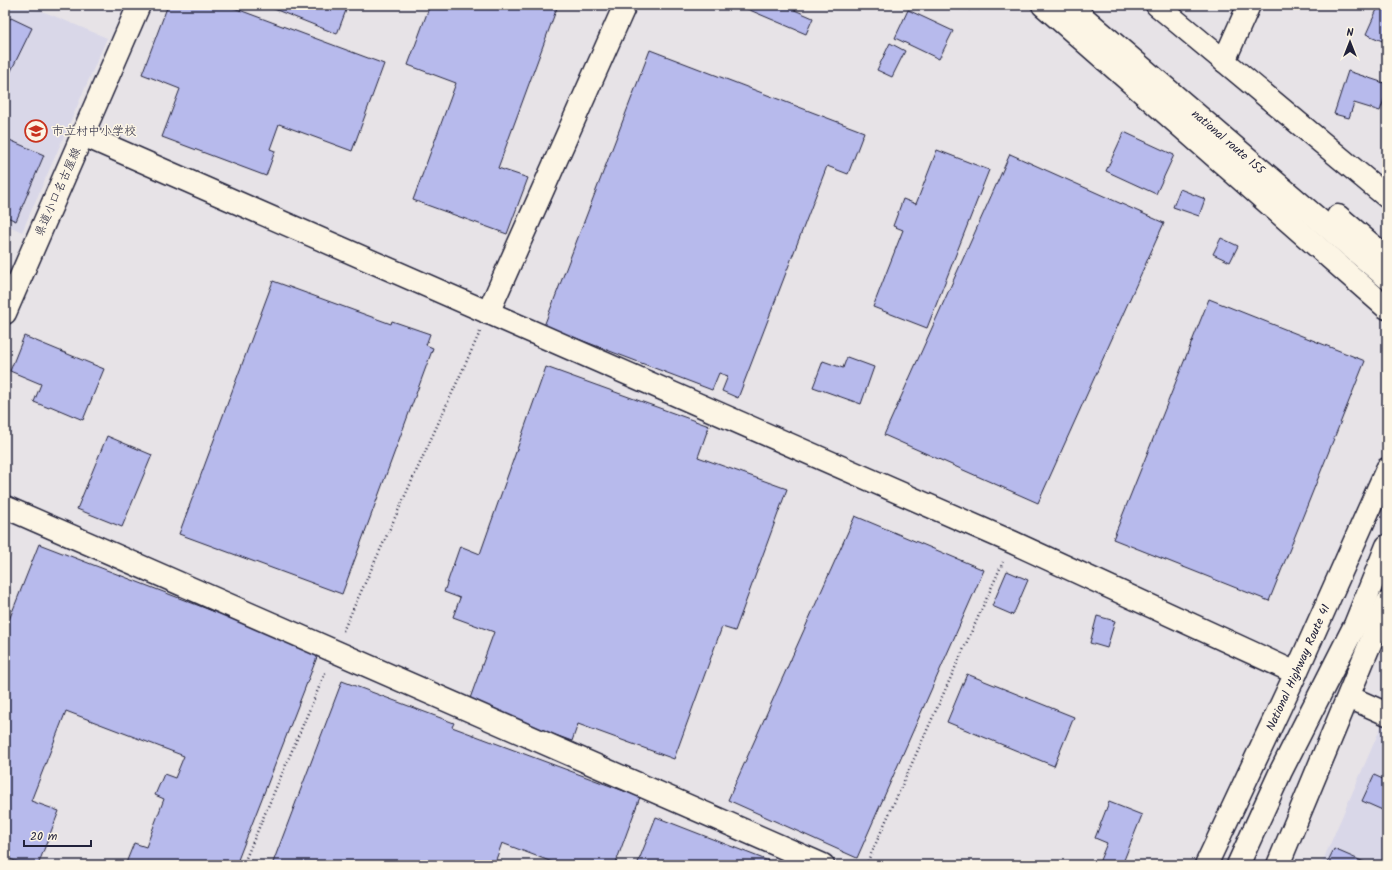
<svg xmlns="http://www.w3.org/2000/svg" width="1392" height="870" font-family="Kalam,'Klee One',sans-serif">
<rect width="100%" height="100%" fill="#e7e3e7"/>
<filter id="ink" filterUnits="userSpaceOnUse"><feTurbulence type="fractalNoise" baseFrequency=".025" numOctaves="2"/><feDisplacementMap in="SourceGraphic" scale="8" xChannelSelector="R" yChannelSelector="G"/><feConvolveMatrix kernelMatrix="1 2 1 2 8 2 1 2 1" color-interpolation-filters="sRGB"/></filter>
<g filter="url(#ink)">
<g fill="#d9d7e8">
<polygon points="5,5 45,5 42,11 107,38 22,232 5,224"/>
<polygon points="1384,720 1387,722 1387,865 1321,865"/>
</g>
<g fill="#b7baec" stroke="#22223b">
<polygon points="168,5 226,5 384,64 352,151 279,124 270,149 275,151 266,176 162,137 180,89 142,74"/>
<polygon points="264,5 348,5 337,34"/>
<polygon points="430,5 558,5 498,168 528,178 507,234 413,200 456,83 408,65"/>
<polygon points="738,5 783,5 813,18 806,34"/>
<polygon points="958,5 972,5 970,10"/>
<polygon points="1379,5 1387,5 1387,43 1366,34"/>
<polygon points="908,10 953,31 939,59 895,38"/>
<polygon points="11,18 32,28 10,73 5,71 5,25"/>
<polygon points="890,43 905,51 892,77 877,70"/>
<polygon points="650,50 864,132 848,174 827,166 738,398 722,391 728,376 719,373 712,390 544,326"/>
<polygon points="1348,71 1387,84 1387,91 1380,111 1354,103 1349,118 1334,114"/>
<polygon points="1124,132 1174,155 1156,194 1106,171"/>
<polygon points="5,138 44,155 16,221 5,216"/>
<polygon points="937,150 989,170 927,328 873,307 903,230 893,226 903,199 916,204"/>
<polygon points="1010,154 1164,223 1038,503 884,435"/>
<polygon points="1180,189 1205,199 1199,216 1173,207"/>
<polygon points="1221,238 1238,246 1230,262 1213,254"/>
<polygon points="273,281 391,324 392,321 430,334 426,345 433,348 342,594 179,534"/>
<polygon points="1209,299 1365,361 1269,601 1113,539"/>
<polygon points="24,336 104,369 83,420 50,406 49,408 34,402 41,384 10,371"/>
<polygon points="847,357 874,367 861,404 813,387 823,361 843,368"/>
<polygon points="546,367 709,426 698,457 787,489 735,631 722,627 674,759 578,724 572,741 468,704 494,632 453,617 460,598 444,592 460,546 480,554"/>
<polygon points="107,436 152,455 122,527 77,509"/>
<polygon points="855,516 984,570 857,858 728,800"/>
<polygon points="39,544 319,652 236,865 130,865 126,863 134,843 146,847 164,799 155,795 164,774 175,778 184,756 66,711 31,801 59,811 38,865 26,865 5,857 5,630"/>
<polygon points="1007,571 1028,580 1013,615 992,606"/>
<polygon points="1097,616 1115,621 1107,648 1090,643"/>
<polygon points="967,674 1074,717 1054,766 947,722"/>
<polygon points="342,681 454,723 452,727 640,797 615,865 560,865 502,843 494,865 272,865"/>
<polygon points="1374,775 1387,781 1387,812 1362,801"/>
<polygon points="1109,802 1142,815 1122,865 1098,865 1107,843 1095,838"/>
<polygon points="656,817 779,865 637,865"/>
<polygon points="1334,849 1371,865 1326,865"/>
</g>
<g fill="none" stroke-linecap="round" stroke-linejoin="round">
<g stroke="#22223b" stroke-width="25">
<g id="minor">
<polyline points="1224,61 1249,5"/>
<polyline points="83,135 1012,542 1296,673"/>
<polyline points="488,313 625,5"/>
<polyline points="5,507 823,865"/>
<polyline points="1349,697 1387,714"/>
</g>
</g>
<g stroke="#22223b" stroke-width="25">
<polyline id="major" points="5,313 139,5"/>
</g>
<g stroke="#22223b" stroke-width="25">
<g id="highway">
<polyline points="1043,5 1387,308"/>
<path id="s1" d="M1069,5L1387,278"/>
<polyline points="1157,5 1387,197"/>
<polyline points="1338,216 1387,258"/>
<path id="s2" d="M1206,865L1296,673L1387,469"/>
<polyline points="1238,865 1281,771 1355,625 1387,546"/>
<polyline points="1278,865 1387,603"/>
</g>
</g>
<g stroke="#22223b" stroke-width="2.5" stroke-dasharray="1 3" stroke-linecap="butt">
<polyline points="343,631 480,332"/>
<polyline points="243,865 326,671"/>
<polyline points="866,865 1003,562"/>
</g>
<use href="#minor" stroke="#fcf5e5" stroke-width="22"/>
<use href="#major" stroke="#fcf5e5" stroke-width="22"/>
<use href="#highway" stroke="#fcf5e5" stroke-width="22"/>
</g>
</g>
<defs>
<g id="school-ring" transform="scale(1.15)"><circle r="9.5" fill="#fcf5e5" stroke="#c8321e" stroke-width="1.5"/><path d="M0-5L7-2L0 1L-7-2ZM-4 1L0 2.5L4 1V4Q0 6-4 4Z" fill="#c8321e"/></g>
</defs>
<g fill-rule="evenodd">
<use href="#school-ring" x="36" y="131"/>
</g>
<g text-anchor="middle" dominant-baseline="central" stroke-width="3" stroke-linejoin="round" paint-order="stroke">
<g font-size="12" fill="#22223b" stroke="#fcf5e5" text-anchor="start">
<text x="52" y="131">市立村中小学校</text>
</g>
<g font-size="12" fill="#22223b" stroke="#fcf5e5">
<text stroke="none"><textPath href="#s1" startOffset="210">national route 155</textPath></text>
<text transform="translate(58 192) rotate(-66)">県道小口名古屋線</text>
<text stroke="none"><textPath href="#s2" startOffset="218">National Highway Route 41</textPath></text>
</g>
</g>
<rect width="1392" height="870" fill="none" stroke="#fcf5e5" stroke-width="20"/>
<rect x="10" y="10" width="1372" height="850" fill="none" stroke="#22223b" stroke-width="1.5" filter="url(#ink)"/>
<g transform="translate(1350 42)" stroke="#fcf5e5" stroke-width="3" paint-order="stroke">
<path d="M0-3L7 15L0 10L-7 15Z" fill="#22223b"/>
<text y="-6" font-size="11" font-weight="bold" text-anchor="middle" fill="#22223b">N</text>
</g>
<path d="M24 840v6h67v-6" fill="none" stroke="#22223b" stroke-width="2"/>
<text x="30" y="840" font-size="12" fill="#22223b" stroke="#fcf5e5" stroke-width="3" paint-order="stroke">20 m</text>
</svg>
